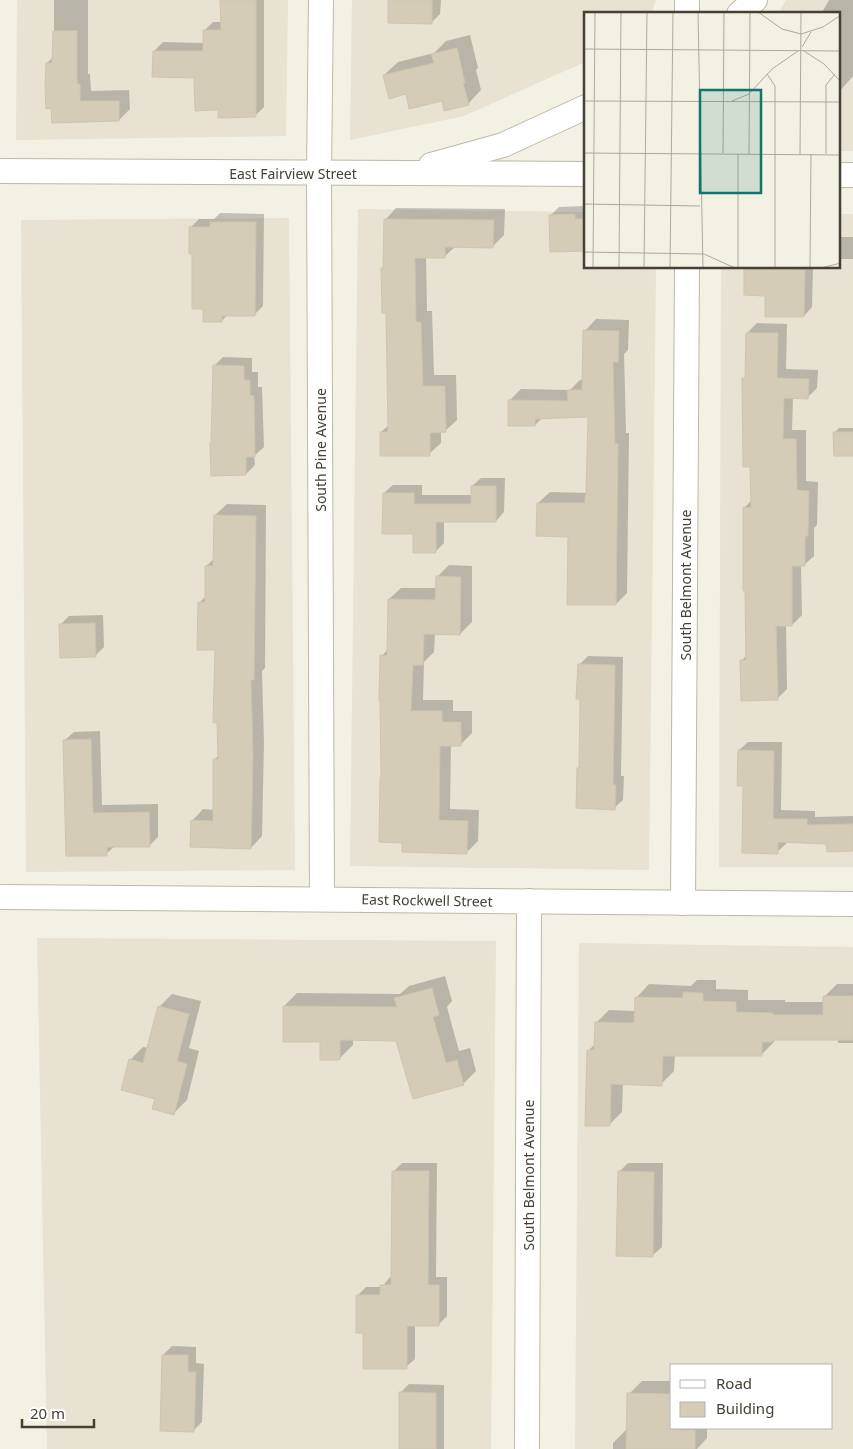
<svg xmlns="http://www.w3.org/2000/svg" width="853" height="1449" font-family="'Noto Sans',sans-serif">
<rect width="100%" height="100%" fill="#f3f0e4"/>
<g fill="#e7e2d1" fill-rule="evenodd">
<polygon points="17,0 288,0 286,136 16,140"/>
<polygon points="352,0 656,0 651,14 586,14 585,62 464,116 350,140"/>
<polygon points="786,0 853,0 853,151 839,151 839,14 778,14"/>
<polygon points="358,209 585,212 586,268 656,268 649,870 350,866"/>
<polygon points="839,214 853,214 853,867 719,867 721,268 839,268"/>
<polygon points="289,218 295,870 26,872 21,220"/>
<polygon points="37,938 496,941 491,1449 47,1449"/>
<path d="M579,943L853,947V1449H575ZM672,1365H832V1428H672Z"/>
</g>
<g fill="#0003">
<polygon points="54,0 88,0 88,74 90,74 91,91 129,90 130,109 119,120 53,122 47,63 54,56"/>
<polygon points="222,0 264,0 264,107 255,116 220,109 196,77 154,51 163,42 204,43 204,31 213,22 222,22"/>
<polygon points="389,0 441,0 440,14 432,22"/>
<polygon points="829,0 853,0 853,76 840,91 839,14 821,14"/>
<polygon points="470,35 478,68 476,70 481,90 468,104 443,100 384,75 398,62 434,53 446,41"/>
<polygon points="583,206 583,211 586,211 586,250 550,216 559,207"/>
<polygon points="396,208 505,209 504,235 492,247 456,246 444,257 426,257 427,311 432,311 434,375 456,375 457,420 445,431 441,431 441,443 429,454 381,432 389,425 387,312 383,268 384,267 385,220"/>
<polygon points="220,213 264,214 263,306 255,314 228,314 222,321 205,307 193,252 190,228 199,219 214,219"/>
<polygon points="840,237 853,237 853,259 839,259"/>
<polygon points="745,268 813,268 812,307 804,316 766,294 745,294"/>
<polygon points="596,319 629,320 628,350 624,354 626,433 629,433 627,593 616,604 569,535 538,503 550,492 587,493 589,416 542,418 535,425 510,400 521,389 570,390 580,380 583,379 585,331"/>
<polygon points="757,323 787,324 786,369 818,370 817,388 808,397 793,397 792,430 806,430 806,481 818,482 817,525 814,528 814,556 804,565 801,565 802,615 792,625 786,625 787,689 777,699 741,661 747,655 744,508 752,500 752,466 744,378 746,376 747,333"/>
<polygon points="223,357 252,358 252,372 258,372 258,387 262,387 264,447 254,456 255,465 246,474 213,442 214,366"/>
<polygon points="839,428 853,428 853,455 835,432"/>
<polygon points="481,478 505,478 504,512 496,521 444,521 444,543 435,552 414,533 384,493 393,485 422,485 422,495 472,495 472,486"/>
<polygon points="227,504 266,505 265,668 262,671 264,743 262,836 251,848 192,821 203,809 214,810 214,760 219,755 216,649 199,603 206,596 206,566 215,558 215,515"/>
<polygon points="449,565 472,566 472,622 460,634 435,633 434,652 424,662 423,700 453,700 453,711 472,711 472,733 461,744 451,744 450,809 479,810 478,841 467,852 403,842 381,777 382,656 388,649 389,599 401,588 437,588 437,577"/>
<polygon points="103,615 104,647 95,656 61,624 69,616"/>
<polygon points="588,656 623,657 621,776 624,776 623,800 614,808 578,768 580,766 582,698 579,665"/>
<polygon points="100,731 102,805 158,804 158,837 149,846 115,846 106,854 65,740 74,732"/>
<polygon points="748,742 782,742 781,810 815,811 815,817 853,816 853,850 827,843 786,841 786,844 777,852 744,785 739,750"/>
<polygon points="445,976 452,1001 447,1007 459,1051 470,1048 476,1071 463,1084 397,1040 353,1039 353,1045 340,1058 284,1006 297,993 400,994 409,986"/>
<polygon points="697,980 716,980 716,989 748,990 748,1000 785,1000 785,1002 824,1002 824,997 837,984 853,984 853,1043 838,1043 838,1038 774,1038 774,1042 761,1055 675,1054 674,1071 661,1084 623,1083 622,1112 609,1125 589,1050 595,1044 596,1023 609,1010 635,1011 636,998 649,984 691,986"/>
<polygon points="172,994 201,1001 189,1048 199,1051 187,1100 174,1113 157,1098 130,1060 143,1047 149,1048 159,1007"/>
<polygon points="402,1163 437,1163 436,1277 447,1277 447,1316 438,1325 415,1325 415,1359 406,1367 364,1332 357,1296 366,1287 382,1287 390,1277 392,1277 394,1171"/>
<polygon points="628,1163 663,1163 662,1247 653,1255 619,1172"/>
<polygon points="172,1346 196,1347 196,1363 204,1364 202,1422 194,1430 163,1355"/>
<polygon points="642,1381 672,1381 672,1428 707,1428 707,1438 697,1449 613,1449 613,1443 626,1430 628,1430 629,1394"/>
<polygon points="409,1384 444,1385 444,1449 400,1449 400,1393"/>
</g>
<g fill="#d5ccb8" stroke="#d0c5ab">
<polygon points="220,0 256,0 256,117 218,118 218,110 195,111 194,78 152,77 153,51 203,51 203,30 221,30"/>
<polygon points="388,0 432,0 432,24 388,23"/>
<polygon points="53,31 77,31 77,84 80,84 80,101 119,101 119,121 52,123 51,108 46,109 45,85 46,63 52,63"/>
<polygon points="457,48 465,83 463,83 469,105 444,111 442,101 409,109 406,94 389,99 383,75 434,63 431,54"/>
<polygon points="575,214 575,219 586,219 586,251 550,252 549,215"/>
<polygon points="384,219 494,220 493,248 445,247 445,258 415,258 416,322 421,322 423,386 445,386 446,432 430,433 430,456 380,456 380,432 388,432 386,313 382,313 381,268 383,268"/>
<polygon points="210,222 256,222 255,316 222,316 222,322 203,322 203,309 192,309 192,254 189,254 189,227 210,227"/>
<polygon points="744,269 805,270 804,317 765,317 765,296 744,295"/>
<polygon points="583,330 619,331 618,362 613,362 615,443 618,444 616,605 567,605 568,537 536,536 537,503 585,503 585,495 586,495 588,417 535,419 535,426 508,426 508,400 568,401 567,390 582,390"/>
<polygon points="746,333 778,333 777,378 809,379 808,399 784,398 783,439 796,439 797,490 809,491 808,536 805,536 805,566 792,566 792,626 776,626 778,700 741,701 740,660 746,660 745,591 743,591 743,507 751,508 750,467 743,467 742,378 745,378"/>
<polygon points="213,365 244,366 244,380 250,380 250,395 254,396 255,457 246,457 246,475 211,476 210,443 211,443"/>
<polygon points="833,432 853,432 853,456 834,456"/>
<polygon points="471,486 496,486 496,522 436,522 436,553 413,553 413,534 382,534 383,493 414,493 414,504 471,504"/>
<polygon points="214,515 256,516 254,680 251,680 253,755 251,849 190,847 191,820 213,821 213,759 218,759 217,723 213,723 215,650 197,650 198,602 205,602 205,566 213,566"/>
<polygon points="436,576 461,577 460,635 424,634 423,665 413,665 411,711 442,711 442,722 461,722 461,746 440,746 439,820 468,821 467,854 402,852 402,843 379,842 380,777 381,777 380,701 379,701 380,655 387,656 388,599 435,600"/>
<polygon points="95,623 96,657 60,658 59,624"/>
<polygon points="578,664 615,665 613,785 616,785 615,810 576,808 577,768 579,768 580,699 576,699"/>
<polygon points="91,739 93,813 149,812 150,847 107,847 107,856 66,856 63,740"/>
<polygon points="738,750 774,751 773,819 807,819 807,825 853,824 853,851 827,852 826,844 778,842 778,854 742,853 743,786 737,786"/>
<polygon points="432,988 439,1015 433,1017 446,1063 457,1060 464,1085 413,1099 396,1041 340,1040 340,1060 320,1060 320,1042 283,1042 283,1006 397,1007 394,998"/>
<polygon points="683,992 703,993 703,1001 736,1002 736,1012 773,1013 773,1015 823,1015 823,996 853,996 853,1040 772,1040 772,1042 762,1042 762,1056 663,1056 662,1086 611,1084 610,1126 585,1126 587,1050 594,1050 595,1022 634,1023 635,997 683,998"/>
<polygon points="158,1006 189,1014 177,1061 187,1064 174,1115 152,1109 155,1099 121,1090 129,1059 143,1063"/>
<polygon points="392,1171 429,1171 428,1285 439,1285 439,1326 407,1326 407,1369 363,1369 363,1333 356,1333 356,1295 380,1295 380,1285 391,1285"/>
<polygon points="618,1171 654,1172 653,1257 616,1256"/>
<polygon points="162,1355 188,1355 188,1372 196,1372 194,1432 160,1431"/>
<polygon points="399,1392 436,1393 436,1449 399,1449"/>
<polygon points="627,1393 672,1394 672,1428 680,1428 680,1430 695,1430 695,1449 626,1449"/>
</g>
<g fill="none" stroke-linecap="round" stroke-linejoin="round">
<g stroke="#bfb8a6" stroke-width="26">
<g id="street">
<polyline points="321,0 319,173 322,899"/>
<polyline points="687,14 687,0"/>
<polyline points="739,14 755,0"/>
<polyline points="431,165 503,145 586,107"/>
<polyline points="0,171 586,174"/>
<polyline points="839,175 853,175"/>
<polyline points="0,897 853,904"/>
<polyline points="683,903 687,268"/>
<polyline points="527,1449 529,901"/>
</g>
</g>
<use href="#street" stroke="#fff" stroke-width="24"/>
</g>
<g text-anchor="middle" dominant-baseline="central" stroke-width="5" stroke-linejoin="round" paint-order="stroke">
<g font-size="14" fill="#454033" stroke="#fff">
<text x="293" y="173">East Fairview Street</text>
<text transform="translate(320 450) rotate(-90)">South Pine Avenue</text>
<text transform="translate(685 585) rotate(-90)">South Belmont Avenue</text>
<text transform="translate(427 900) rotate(1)">East Rockwell Street</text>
<text transform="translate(528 1175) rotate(-90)">South Belmont Avenue</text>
</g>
</g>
<g transform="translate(584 12)">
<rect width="256" height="256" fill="#f3f0e4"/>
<path fill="none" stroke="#adaa9d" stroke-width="1" d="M114,0L119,256M174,0L198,17L217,22L239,15L257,3M218,35L227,20M0,37L257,39M220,39L240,52L257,70M183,62L191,74V256M0,89L257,90M148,89L165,82L188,57L214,39M0,141L257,143M139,141L140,0M165,142L166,0M216,142L217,0M242,142V73L251,62M0,192L116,194M0,240L120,242L151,256M9,256L11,0M35,256L37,0M60,256L63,0M86,256L89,0M154,256V142M226,256L227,142M237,256L257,251"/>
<path fill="#0f766e" fill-opacity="0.15" stroke="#0f766e" stroke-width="2.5" d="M116,78H177V181H116Z"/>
<rect width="256" height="256" fill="none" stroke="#454033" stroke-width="2.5"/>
</g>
<rect x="670" y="1364" width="162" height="65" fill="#ffffff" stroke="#b5b3ad"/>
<rect x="680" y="1380" width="25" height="8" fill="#ffffff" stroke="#b5b3ad"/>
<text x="716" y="1389" font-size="15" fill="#454033">Road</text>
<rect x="680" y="1402" width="25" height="15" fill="#d5ccb8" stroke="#b5b3ad"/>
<text x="716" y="1414" font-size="15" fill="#454033">Building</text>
<path d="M22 1419v8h72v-8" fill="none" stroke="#454033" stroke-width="2.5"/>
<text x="30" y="1419" font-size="15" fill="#454033" stroke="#ffffff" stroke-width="4" paint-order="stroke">20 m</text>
</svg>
